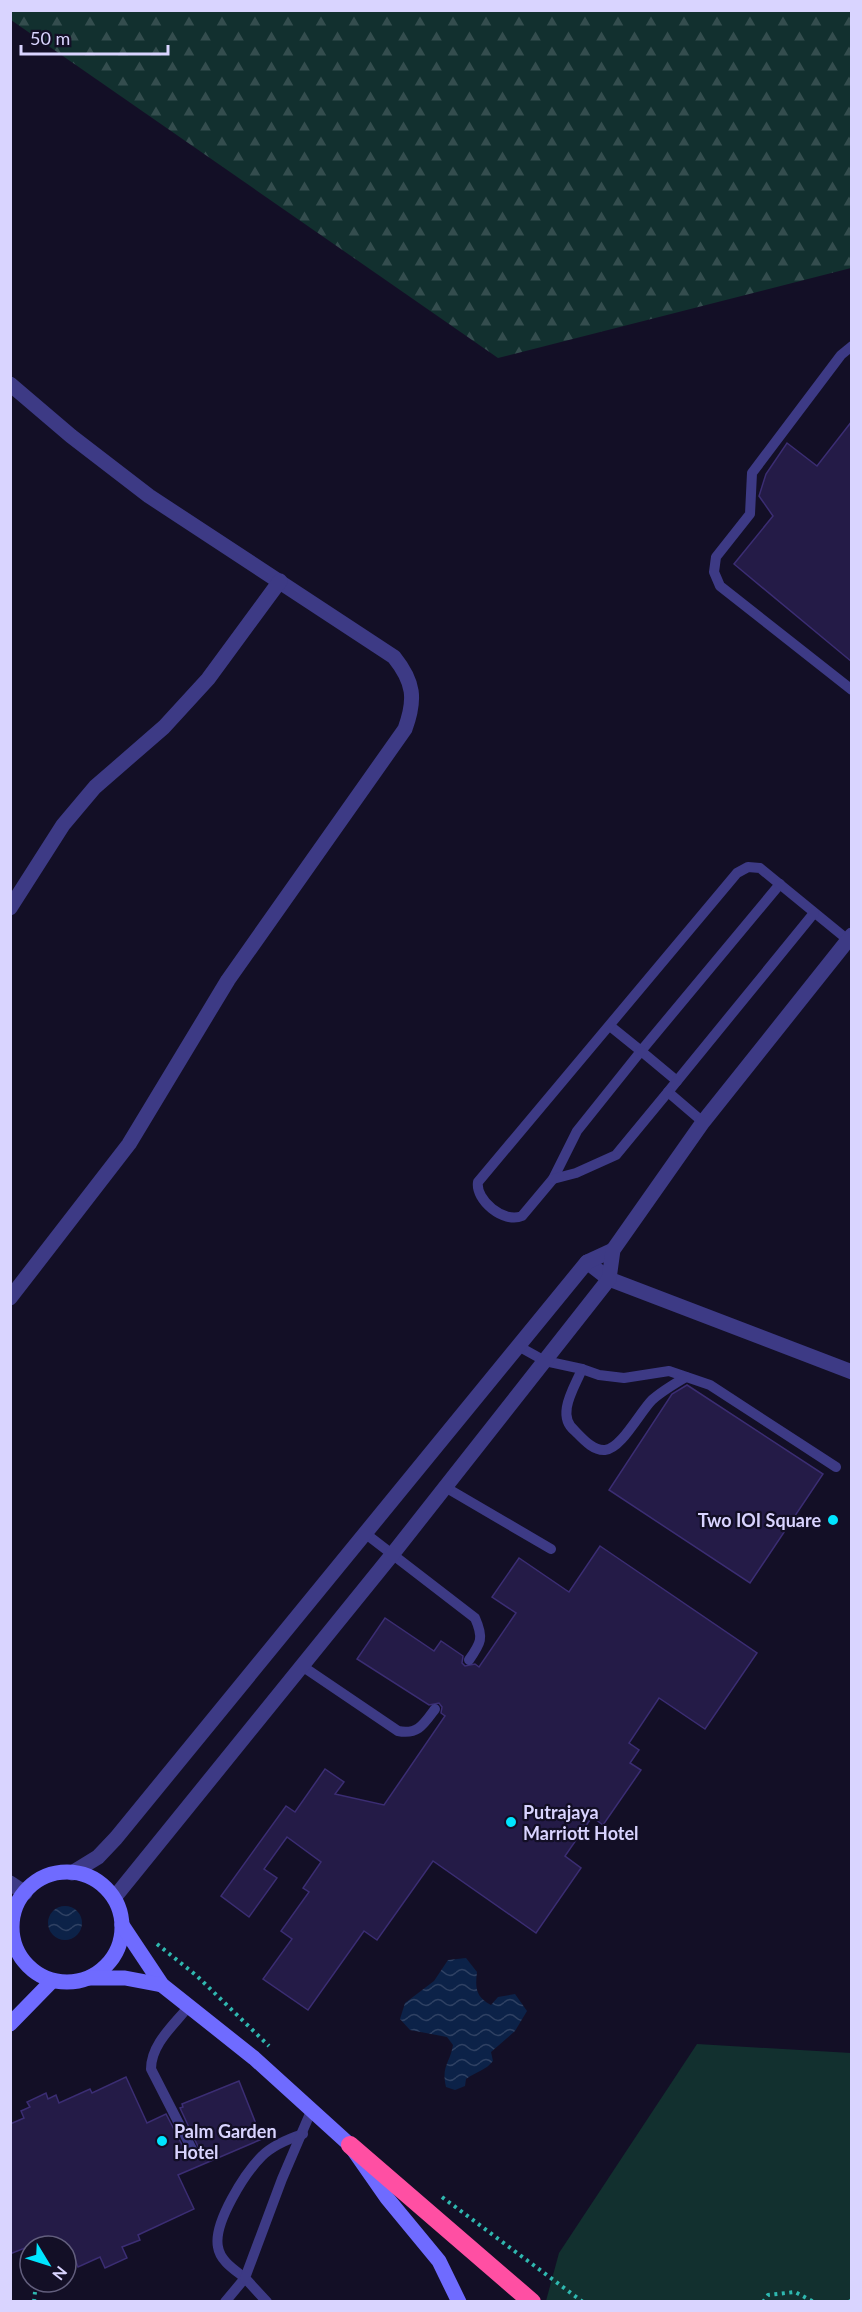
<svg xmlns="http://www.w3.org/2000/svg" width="862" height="2312" font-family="Lato,sans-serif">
<defs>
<pattern id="forest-firs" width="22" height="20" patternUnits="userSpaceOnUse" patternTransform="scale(1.5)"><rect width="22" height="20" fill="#12302f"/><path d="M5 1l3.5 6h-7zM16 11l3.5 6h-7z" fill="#344d4e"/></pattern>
<pattern id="water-waves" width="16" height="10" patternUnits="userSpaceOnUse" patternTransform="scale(1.5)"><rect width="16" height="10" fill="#0c2248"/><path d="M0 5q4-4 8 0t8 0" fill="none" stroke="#2f4163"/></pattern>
</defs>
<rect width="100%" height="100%" fill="#130f26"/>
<polygon fill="#12302f" points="697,2044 851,2053 851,2301 546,2301 559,2253"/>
<polygon fill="url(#forest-firs)" points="11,10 851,11 851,268 498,358 11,20"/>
<g fill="url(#water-waves)">
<circle cx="65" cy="1923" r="17"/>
<path d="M466,1958L477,1972C475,1988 476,1997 491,2005L498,1997L515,1994L527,2011L515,2031L491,2052L493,2061C486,2070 476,2072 466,2079L465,2086L455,2090L446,2087C441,2066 450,2063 453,2045L447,2037L410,2030L400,2019L405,2003L434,1981L448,1960Z"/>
</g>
<g fill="#241b47" stroke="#3b2d73" stroke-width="1.5">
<polygon points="852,421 852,662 734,564 773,516 759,496 766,474 787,443 817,466"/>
<polygon points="687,1385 823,1474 750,1583 609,1490 672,1394"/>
<polygon points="600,1546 757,1653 705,1729 659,1698 629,1743 639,1750 630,1763 641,1770 603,1825 592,1817 565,1856 581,1868 536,1933 433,1861 377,1940 364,1931 308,2010 263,1979 292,1939 281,1931 309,1892 303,1888 321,1862 287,1837 264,1869 277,1878 249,1917 221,1896 286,1806 295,1812 325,1769 344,1782 335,1794 384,1805 445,1716 441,1713 442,1707 439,1703 429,1705 357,1659 385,1618 434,1651 441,1641 463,1656 462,1663 465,1666 475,1664 479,1667 516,1613 492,1597 519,1558 569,1592"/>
<polygon points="126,2077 147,2123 166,2114 190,2160 198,2159 201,2153 180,2108 183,2107 182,2104 239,2081 262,2139 178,2175 194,2209 138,2235 140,2240 122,2247 127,2258 105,2268 100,2257 78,2267 76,2262 66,2267 66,2246 30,2246 10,2254 10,2124 24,2118 21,2111 30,2107 27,2102 46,2093 48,2099 56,2095 59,2103 90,2089 92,2093"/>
</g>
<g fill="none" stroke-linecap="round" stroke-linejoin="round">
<g stroke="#2fb8b0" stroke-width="4" stroke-dasharray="3 4.5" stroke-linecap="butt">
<polyline points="157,1944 197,1976 269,2046"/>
<polyline points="442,2197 583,2302"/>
<polyline points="34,2302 35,2292"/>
<polyline points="763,2302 768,2295 795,2292 814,2302"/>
<polyline points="849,2302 852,2300"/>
</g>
<g stroke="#3d3a85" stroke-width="10">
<polyline points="852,346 841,355 752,473 750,514 716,557 714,572 720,586 852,690"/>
<polyline points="610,1026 641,1051 780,884"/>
<path d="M677,1081L641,1051L577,1131L553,1179L522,1216C504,1224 475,1200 478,1182L737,873L748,867L760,868L848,940"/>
<polyline points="703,1122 668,1092 814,913"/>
<polyline points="553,1179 576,1173 616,1155 668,1092"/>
<polyline points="518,1346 545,1361 582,1369 599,1375 624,1378 669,1371 710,1385 836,1467"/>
<path d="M582,1369C575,1387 555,1415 575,1431C583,1439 593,1451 605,1450C621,1449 640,1412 652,1400C662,1391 674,1384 686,1377"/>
<polyline points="445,1487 551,1549"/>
<path d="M366,1534L475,1618C484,1638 481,1643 469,1660"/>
<path d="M302,1666L398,1731C418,1735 424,1724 435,1709"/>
<path d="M189,2006C174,2025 151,2044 151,2069L194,2153"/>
<path d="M225,2302L245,2278C235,2270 220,2261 218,2247C213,2223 245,2173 262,2156C273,2145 288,2139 303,2134"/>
<polyline points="267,2302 245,2278 282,2179 312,2109"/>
</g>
<g stroke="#3d3a85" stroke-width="15">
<path d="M10,384L71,436L149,496L394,657C414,682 416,699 405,729L228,980L129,1144L10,1298"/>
<polyline points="10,908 63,825 95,787 164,727 208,679 280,581"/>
<polyline points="587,1262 609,1279 852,1372"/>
<polyline points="72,1873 98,1857 116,1838 587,1262 613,1250"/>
<polyline points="10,1883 25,1893"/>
<polyline points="114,1898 391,1556 609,1279 613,1250 703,1122 852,935"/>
</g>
<g stroke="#6f6bff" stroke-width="15">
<circle cx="67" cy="1927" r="55"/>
<polyline points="122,1925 162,1985 254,2058 350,2145 387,2198 439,2261 459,2302"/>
<polyline points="89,1978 125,1978 162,1985"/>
<polyline points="10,2024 52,1981"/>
</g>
<polyline stroke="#ff4fa3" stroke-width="18" points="350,2145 532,2302"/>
</g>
<g fill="#00e5ff" stroke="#130f26" stroke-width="2">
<circle cx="833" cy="1520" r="6"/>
<circle cx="511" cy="1822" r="6"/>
<circle cx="162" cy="2141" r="6"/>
</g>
<g text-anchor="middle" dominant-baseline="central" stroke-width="4.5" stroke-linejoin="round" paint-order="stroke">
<g font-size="18" font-weight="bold" fill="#d9d4ff" stroke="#130f26" text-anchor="start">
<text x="821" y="1520" text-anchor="end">Two IOI Square</text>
<text x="523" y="1812">Putrajaya<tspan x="523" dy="21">Marriott Hotel</tspan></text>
<text x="174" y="2131">Palm Garden<tspan x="174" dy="21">Hotel</tspan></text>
</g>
</g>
<rect width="862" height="2312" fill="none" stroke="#d9d4ff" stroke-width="24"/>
<g transform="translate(48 2264) rotate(128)"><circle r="28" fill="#130f26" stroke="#625e7d" stroke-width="1.5"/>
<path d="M0-4.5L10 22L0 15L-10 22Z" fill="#00e5ff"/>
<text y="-9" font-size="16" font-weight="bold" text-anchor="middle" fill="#d9d4ff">N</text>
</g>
<path d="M21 45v9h147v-9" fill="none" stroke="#d9d4ff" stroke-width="3"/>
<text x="30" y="45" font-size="18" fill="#d9d4ff" stroke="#130f26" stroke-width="4.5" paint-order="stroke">50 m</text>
</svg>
